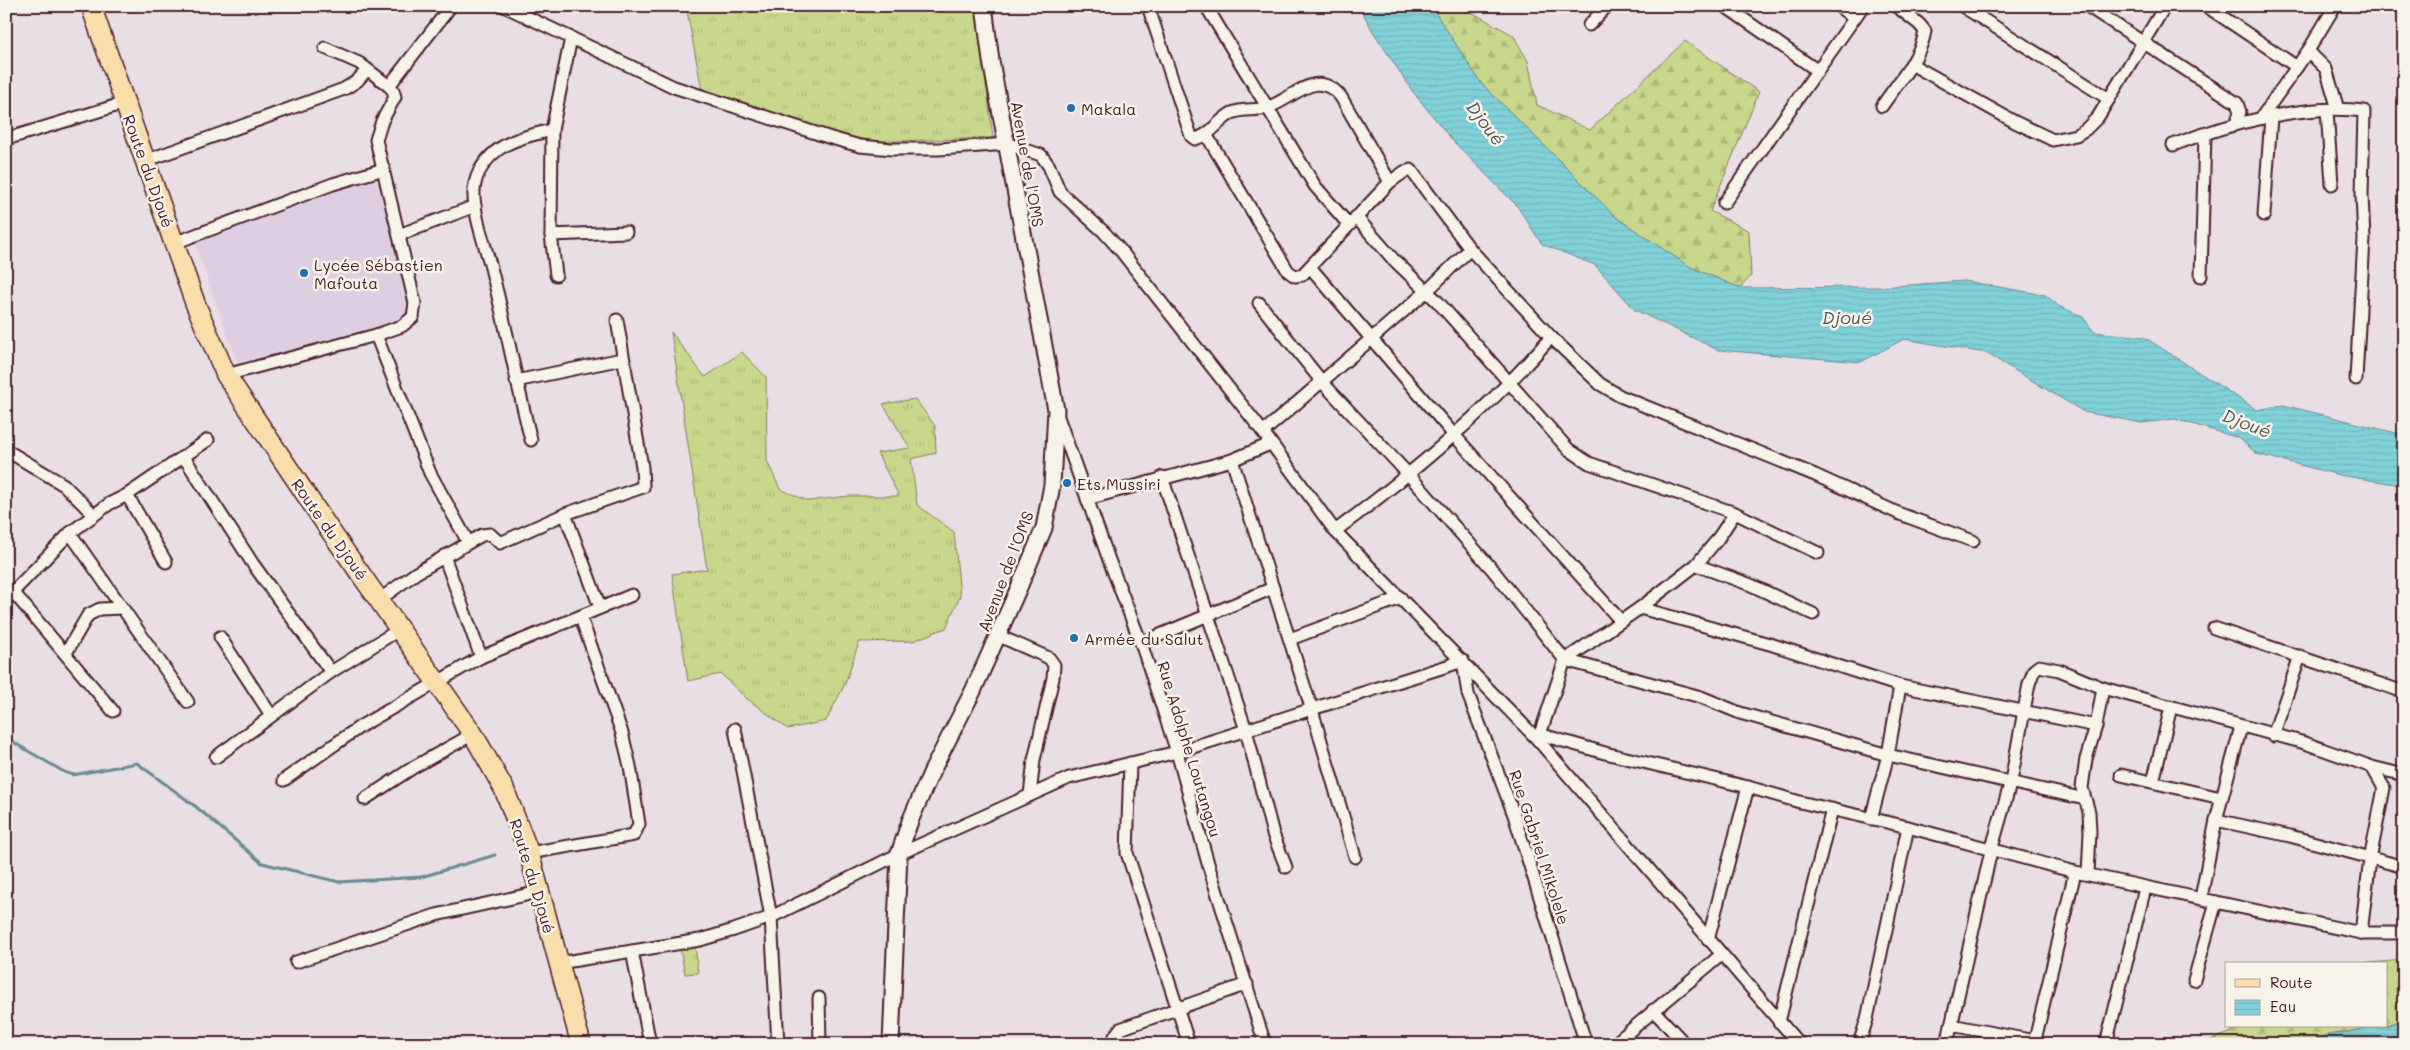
<svg xmlns="http://www.w3.org/2000/svg" width="2410" height="1050" font-family="Mali,sans-serif">
<defs>
<pattern id="grass-tufts" width="24" height="20" patternUnits="userSpaceOnUse" patternTransform="scale(1.25)"><rect width="24" height="20" fill="#c8d78b"/><path d="M3 7l-1-3M5 7V3M7 7l1-3M15 17l-1-3M17 17v-4M19 17l1-3" fill="none" stroke="#adb878"/></pattern>
<pattern id="forest-firs" width="22" height="20" patternUnits="userSpaceOnUse" patternTransform="scale(1.25)"><rect width="22" height="20" fill="#c8d78b"/><path d="M5 1l3.5 6h-7zM16 11l3.5 6h-7z" fill="#adb878"/></pattern>
<pattern id="water-rules" width="6" height="5" patternUnits="userSpaceOnUse" patternTransform="scale(1.25)"><rect width="6" height="5" fill="#80d2d8"/><path d="M0 2.5h6" fill="none" stroke="#70b4ba"/></pattern>
</defs>
<rect width="100%" height="100%" fill="#e8dee4"/>
<filter id="ink" filterUnits="userSpaceOnUse"><feTurbulence type="fractalNoise" baseFrequency=".02" numOctaves="2"/><feDisplacementMap in="SourceGraphic" scale="10" xChannelSelector="R" yChannelSelector="G"/><feConvolveMatrix kernelMatrix="1 2 1 2 8 2 1 2 1" color-interpolation-filters="sRGB"/></filter>
<g filter="url(#ink)">
<polygon fill="#ddcfe1" points="368,180 382,182 410,305 407,319 239,367 194,241"/>
<g fill="url(#grass-tufts)" stroke="#897b5b">
<polygon points="686,6 977,6 993,138 862,142 702,90"/>
<polygon points="671,332 705,377 742,352 766,377 767,461 780,489 808,501 849,496 899,496 877,453 910,448 883,404 915,399 935,426 936,453 911,459 917,505 954,532 960,596 946,628 913,641 859,642 845,684 826,721 788,729 746,698 721,674 688,681 672,574 707,569"/>
<polygon points="695,945 698,973 685,974 680,948"/>
</g>
<g fill="url(#forest-firs)" stroke="#897b5b">
<polygon points="1431,6 1460,6 1513,35 1528,61 1537,105 1590,130 1685,41 1759,92 1710,211 1749,231 1751,276 1740,288 1690,267 1617,218 1481,83"/>
<polygon points="2404,960 2404,1019 2386,1025 2386,964 2359,964"/>
<polygon points="2247,1026 2381,1026 2328,1035 2308,1044 2201,1044"/>
</g>
<g fill="url(#water-rules)" stroke="#6a8a93">
<polygon points="1359,6 1431,6 1481,83 1617,218 1690,267 1740,288 1880,287 1964,281 2045,295 2060,307 2082,316 2094,332 2144,337 2257,410 2283,405 2404,435 2404,488 2395,484 2339,475 2257,454 2239,438 2175,419 2142,423 2084,412 1986,353 1904,339 1861,362 1718,350 1635,310 1595,265 1542,244 1517,206 1453,141 1413,92 1374,33"/>
<polygon points="2404,1019 2404,1044 2308,1044 2328,1035 2386,1026"/>
</g>
<g fill="none" stroke-linecap="round" stroke-linejoin="round">
<polyline stroke="#6a8a93" stroke-width="3" points="6,738 64,772 73,775 137,763 195,806 262,863 339,882 421,877 495,855"/>
<g stroke="#4a1f2b" stroke-width="15">
<g id="minor">
<polyline points="504,6 674,87 831,138 860,146 892,149 939,149 1008,144 1041,155 1049,166 1060,192 1104,232 1121,251 1263,432 1335,531 1538,740 1799,1044"/>
<path d="M1148,6L1191,136L1195,139C1213,134 1216,122 1232,113C1242,108 1255,111 1266,108C1293,100 1316,66 1341,97L1390,182"/>
<polyline points="1206,6 1315,186 1349,225"/>
<polyline points="1725,6 1818,71"/>
<polyline points="1838,6 1854,18"/>
<polyline points="1962,6 2109,99"/>
<polyline points="2087,6 2237,103 2240,112 2236,124"/>
<polyline points="2206,6 2297,67"/>
<polyline points="2403,6 2404,7"/>
<polyline points="1589,25 1607,6"/>
<polyline points="325,48 359,63 389,86"/>
<polyline points="2308,51 2326,69 2338,109"/>
<polyline points="1911,64 2015,122 2053,140 2076,135 2086,129 2098,117 2165,6"/>
<path d="M1882,106C1897,83 1921,58 1925,31L1919,24L1896,6"/>
<polyline points="2327,110 2332,184"/>
<polyline points="2261,118 2308,51 2335,6"/>
<polyline points="1207,136 1288,271 1295,276 1302,275 1390,182 1404,172 1411,170 1470,249 1551,337 1600,384 1620,396 1815,475 1900,514 1973,541"/>
<polyline points="6,139 125,103"/>
<path d="M2173,145C2227,124 2306,103 2364,111L2362,195L2364,239L2356,379"/>
<polyline points="145,161 344,89 357,81 367,70"/>
<polyline points="1724,203 1863,6"/>
<polyline points="2264,215 2271,117"/>
<polyline points="1356,217 1393,259 1438,302 1568,449 1589,463 1735,513 1818,553"/>
<polyline points="399,235 475,206"/>
<polyline points="551,235 626,232"/>
<polyline points="174,243 333,184 384,169"/>
<polyline points="1310,267 1454,435 1620,620"/>
<polyline points="556,275 551,235 552,130 571,38"/>
<polyline points="2201,276 2205,134"/>
<polyline points="1259,303 1323,383 1409,475 1492,569 1565,660 1701,697 1740,713 1888,755 2085,799"/>
<polyline points="376,335 430,473 468,542"/>
<polyline points="226,375 376,335 402,326 413,317 415,303 376,140 382,121 395,97 393,90 389,86 451,6"/>
<polyline points="516,381 622,359"/>
<polyline points="1057,414 1109,560 1141,643 1177,752 1209,867 1265,1044"/>
<polyline points="1263,432 1427,291 1470,249"/>
<path d="M531,440C517,385 507,330 493,276C488,253 478,229 475,206C473,195 474,182 479,172C494,143 522,137 552,130"/>
<polyline points="6,450 64,485 94,515"/>
<polyline points="184,457 253,564 331,672"/>
<polyline points="1232,460 1312,710 1355,857"/>
<polyline points="1162,477 1246,730 1273,834 1286,867"/>
<polyline points="127,495 166,562"/>
<polyline points="1087,499 1232,460 1270,444"/>
<polyline points="565,514 600,607"/>
<path d="M1335,531C1413,473 1487,411 1551,337"/>
<polyline points="70,533 188,702"/>
<polyline points="444,556 481,657"/>
<polyline points="1696,565 1751,585 1813,614"/>
<polyline points="14,593 113,711"/>
<polyline points="6,599 70,533 109,504 127,495 208,440"/>
<polyline points="379,600 416,573 482,535 490,534 500,543 565,514 643,487 642,467 617,320"/>
<polyline points="1640,608 1773,645 1900,686 2096,726"/>
<polyline points="2214,628 2404,692"/>
<polyline points="999,636 1049,658 1054,665 1053,678 1034,760 1030,795"/>
<polyline points="220,637 271,715"/>
<polyline points="1290,639 1401,598"/>
<polyline points="1141,643 1273,588"/>
<polyline points="66,653 88,615 100,609 122,608"/>
<polyline points="735,729 771,917 778,1044"/>
<polyline points="1539,734 1605,753 1748,787 1800,802 1908,827 2075,872 2361,933 2404,933"/>
<polyline points="2273,736 2300,656"/>
<polyline points="1538,740 1565,660 1640,608 1696,565 1717,540 1735,513"/>
<polyline points="216,757 331,672 400,629"/>
<polyline points="1130,763 1127,853 1189,1044"/>
<polyline points="2121,775 2221,798"/>
<polyline points="284,780 361,726 481,657 632,595"/>
<polyline points="2153,782 2171,707"/>
<polyline points="365,799 414,767 473,734"/>
<polyline points="1871,819 1888,755 1900,686"/>
<polyline points="2216,820 2290,836 2404,867"/>
<polyline points="529,853 634,835 639,824 630,766 622,733 581,618"/>
<polyline points="2088,874 2090,832 2089,812 2082,788 2086,759 2096,726 2103,688"/>
<polyline points="2201,898 2216,820 2241,727"/>
<polyline points="2361,933 2370,859 2384,788 2372,767"/>
<polyline points="1708,940 1748,787"/>
<polyline points="632,951 650,1044"/>
<polyline points="296,962 436,915 539,892"/>
<polyline points="559,963 700,940 734,930 771,917 899,854 1069,778 1177,752 1463,661 1468,694 1514,815 1586,1044"/>
<polyline points="2194,980 2216,902"/>
<polyline points="819,998 820,1044"/>
<polyline points="1653,1010 1685,1044"/>
<polyline points="1779,1022 1832,809"/>
<polyline points="1951,1025 2035,1041"/>
<polyline points="1116,1044 1115,1036 1120,1029 1247,984"/>
<polyline points="1614,1044 1721,955"/>
<polyline points="1859,1044 1867,1019 1908,827"/>
<polyline points="1947,1044 1991,851 2011,781 2029,684 2034,670 2039,666 2059,670 2103,688 2305,743 2372,767 2404,775"/>
<polyline points="2034,1044 2075,872"/>
<polyline points="2106,1044 2145,888"/>
</g>
</g>
<g stroke="#4a1f2b" stroke-width="19">
<polyline id="tertiary" points="891,1044 899,854 910,821 932,771 973,691 1020,585 1044,528 1052,485 1056,410 991,61 984,6"/>
</g>
<g stroke="#4a1f2b" stroke-width="22">
<polyline id="primary" points="91,6 195,303 226,375 329,529 473,734 504,789 529,853 581,1044"/>
</g>
<use href="#minor" stroke="#f7f3e8" stroke-width="11"/>
<use href="#tertiary" stroke="#f7f3e8" stroke-width="15"/>
<use href="#primary" stroke="#f9deab" stroke-width="19"/>
</g>
</g>
<g fill="#1f6fb2" stroke="#f7f3e8" stroke-width="2">
<circle cx="1071" cy="108" r="5"/>
<circle cx="304" cy="273" r="5"/>
<circle cx="1067" cy="483" r="5"/>
<circle cx="1074" cy="638" r="5"/>
</g>
<g text-anchor="middle" dominant-baseline="central" stroke-width="5" stroke-linejoin="round" paint-order="stroke">
<g font-size="16" fill="#4a1f2b" stroke="#f7f3e8" text-anchor="start">
<text x="1081" y="108">Makala</text>
<text x="314" y="264">Lycée Sébastien<tspan x="314" dy="18">Mafouta</tspan></text>
<text x="1077" y="483">Ets Mussiri</text>
<text x="1084" y="638">Armée du Salut</text>
</g>
<g font-size="16" fill="#4a1f2b" stroke="#f7f3e8">
<text transform="translate(1028 164) rotate(80)">Avenue de l'OMS</text>
<text transform="translate(149 171) rotate(70)">Route du Djoué</text>
<text transform="translate(330 529) rotate(55)">Route du Djoué</text>
<text transform="translate(1005 571) rotate(-69)">Avenue de l'OMS</text>
<text transform="translate(1190 749) rotate(73)">Rue Adolphe Loutangou</text>
<text transform="translate(1540 847) rotate(72)">Rue Gabriel Mikolele</text>
<text transform="translate(533 876) rotate(73)">Route du Djoué</text>
</g>
<g font-size="18" font-style="italic" fill="#5a555f" stroke="#f7f3e8">
<text transform="translate(1486 123) rotate(53)">Djoué</text>
<text x="1847" y="317">Djoué</text>
<text transform="translate(2247 423) rotate(21)">Djoué</text>
</g>
</g>
<rect width="2410" height="1050" fill="none" stroke="#f7f3e8" stroke-width="25"/>
<rect x="12" y="12" width="2385" height="1025" fill="none" stroke="#4a1f2b" stroke-width="2" filter="url(#ink)"/>
<rect x="2225" y="962" width="162" height="65" fill="#f7f3e8" stroke="#b29e9c"/>
<rect x="2235" y="979" width="25" height="8" fill="#f9deab" stroke="#b29e9c"/>
<text x="2270" y="988" font-size="15" fill="#4a1f2b">Route</text>
<rect x="2235" y="1000" width="25" height="15" fill="url(#water-rules)" stroke="#b29e9c"/>
<text x="2270" y="1012" font-size="15" fill="#4a1f2b">Eau</text>
</svg>
